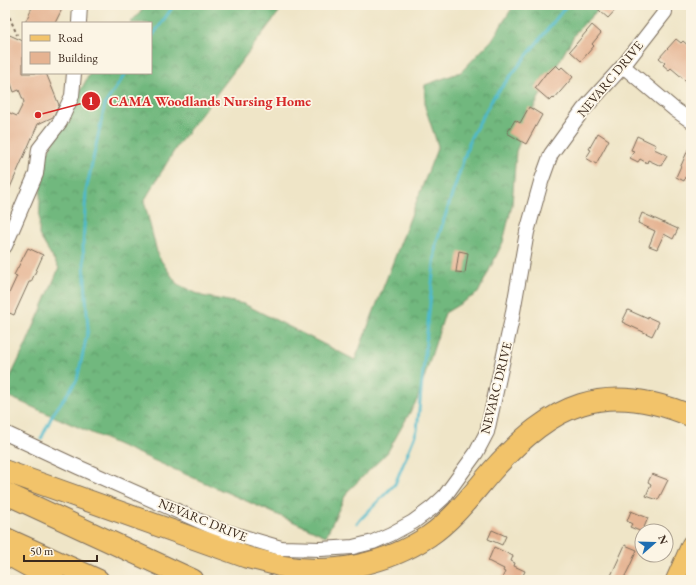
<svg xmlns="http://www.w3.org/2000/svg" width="696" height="585" font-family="'EB Garamond',serif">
<defs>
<pattern id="forest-crowns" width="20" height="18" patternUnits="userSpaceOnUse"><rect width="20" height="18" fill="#71b87e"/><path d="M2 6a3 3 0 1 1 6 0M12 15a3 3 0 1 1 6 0" fill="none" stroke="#5e9667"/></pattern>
</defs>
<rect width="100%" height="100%" fill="#fcf5e5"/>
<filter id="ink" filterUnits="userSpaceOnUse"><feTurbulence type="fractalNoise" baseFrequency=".025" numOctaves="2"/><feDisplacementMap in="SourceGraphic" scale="8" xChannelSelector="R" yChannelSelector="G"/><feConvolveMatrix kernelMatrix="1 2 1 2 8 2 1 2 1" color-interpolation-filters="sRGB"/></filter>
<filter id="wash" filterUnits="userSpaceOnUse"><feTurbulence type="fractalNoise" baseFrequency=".012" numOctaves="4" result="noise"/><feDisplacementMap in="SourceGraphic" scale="16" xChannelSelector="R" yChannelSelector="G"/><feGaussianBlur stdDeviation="0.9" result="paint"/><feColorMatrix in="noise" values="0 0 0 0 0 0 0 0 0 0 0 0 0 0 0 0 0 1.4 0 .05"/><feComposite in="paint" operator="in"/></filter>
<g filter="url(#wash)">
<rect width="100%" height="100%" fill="#efe5c7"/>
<polygon fill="url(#forest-crowns)" stroke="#56714e" points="147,5 281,5 279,12 177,146 144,201 158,256 177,284 202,296 244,304 355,360 438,146 425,107 425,85 461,72 492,40 514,5 603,5 576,32 539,97 516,151 512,205 503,242 478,293 445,313 417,400 387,453 347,492 326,536 5,395 5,388 25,347 59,268 39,235 41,164 90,73 151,73 151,23 130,23"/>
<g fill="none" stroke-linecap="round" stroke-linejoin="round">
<g stroke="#4fbacb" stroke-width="3">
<polyline points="151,38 174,5"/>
<polyline points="41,439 53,414 77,380 88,330 83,245 86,191 105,104 126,73"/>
<polyline points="357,523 395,484 417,430 436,244 471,137 493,98 567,5"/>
</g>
</g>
<g id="blocks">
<g fill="#e5b392">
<polygon points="33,5 64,5 55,23 25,23"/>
<polygon points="593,5 620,5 608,18"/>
<polygon points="592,25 601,33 592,44 594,46 581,61 570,51"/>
<polygon points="5,33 23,41 23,73 46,73 59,105 53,117 38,124 5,199 5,111 17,116 24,102 19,90 14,92 5,67"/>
<polygon points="676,39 681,43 683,41 691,48 691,85 671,68 669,70 663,65 665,63 659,58"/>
<polygon points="556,65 560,69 562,67 573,77 554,99 553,98 550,101 535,88 547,72 548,73"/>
<polygon points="529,107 542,115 526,144 507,133 515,120 520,123"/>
<polygon points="598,133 609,140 596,164 586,158 591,150 589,149"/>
<polygon points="637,136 656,145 654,149 667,155 661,166 648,160 647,163 640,159 638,162 630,158 634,151 631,150"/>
<polygon points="691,143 691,180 685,177 684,181 676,177"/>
<polygon points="642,213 678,229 673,239 664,234 657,249 649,246 655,231 638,223"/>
<polygon points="28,248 43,255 31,282 29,282 14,315 5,311 5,302 17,276 14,275"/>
<polygon points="459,251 468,253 465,273 456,272"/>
<polygon points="628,310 648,319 648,317 659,322 652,336 622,322"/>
<polygon points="652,474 668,480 658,500 646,496 651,484 648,482"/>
<polygon points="631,511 648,518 642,532 630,527 632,524 627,521"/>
<polygon points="492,530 506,536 502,545 488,539"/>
<polygon points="625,545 637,550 629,568 623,580 609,580"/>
<polygon points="494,547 513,556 511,561 515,563 514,566 525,571 521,580 501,580 505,572 503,571 504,569 488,561"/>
</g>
</g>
</g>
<g filter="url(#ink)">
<use href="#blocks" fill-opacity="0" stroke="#7a6b59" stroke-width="1"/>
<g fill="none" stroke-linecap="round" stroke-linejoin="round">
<g stroke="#7a6b59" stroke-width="16">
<g id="minor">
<polyline points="79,23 80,5"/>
<polyline points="623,66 674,109 691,121"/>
<polyline points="5,246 36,174 39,149 60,122 72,96 74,73"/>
<polyline points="5,433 78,467 220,530 281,548 321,549 353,547 373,542 391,534 413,522 432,508 444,497 476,453 487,432 511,323 527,232 541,182 551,154 583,110 623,66 665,12"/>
</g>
</g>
<g stroke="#7a6b59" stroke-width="20">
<polyline id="major" points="675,580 691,544"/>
</g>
<g stroke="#7a6b59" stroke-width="23">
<g id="highway">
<path d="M5,471L246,557C258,560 270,563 281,566C331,576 387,564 429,536C454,519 472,494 492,471C551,404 604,379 691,416"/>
<polyline points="5,493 193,580"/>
<polyline points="5,538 98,580"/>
<polyline points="5,553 54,580"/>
</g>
</g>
<g stroke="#7a6b59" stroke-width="2" stroke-dasharray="3 3" stroke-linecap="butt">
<polyline points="5,6 17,35"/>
<polyline points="5,7 9,5"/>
</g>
<use href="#minor" stroke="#fff" stroke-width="14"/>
<use href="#major" stroke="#f2c36a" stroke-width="18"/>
<use href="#highway" stroke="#f2c36a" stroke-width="21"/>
</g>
</g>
<g text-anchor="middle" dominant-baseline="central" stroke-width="3.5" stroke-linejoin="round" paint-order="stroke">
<g font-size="13" fill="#3b2a1e" stroke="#fcf5e5">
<text transform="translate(610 79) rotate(-50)">NEVARC DRIVE</text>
<text transform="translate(496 388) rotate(-76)">NEVARC DRIVE</text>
<text transform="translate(203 520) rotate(22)">NEVARC DRIVE</text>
</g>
</g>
<path fill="none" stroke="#d62828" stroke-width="1.5" d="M38 115L91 101"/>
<g fill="#d62828" stroke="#fcf5e5" stroke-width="1.5">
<circle cx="38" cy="115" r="4"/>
<circle cx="91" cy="101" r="10"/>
</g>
<g font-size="12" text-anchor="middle" font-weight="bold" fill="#fff">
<text x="91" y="105">1</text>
</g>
<g font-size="14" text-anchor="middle" font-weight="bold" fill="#d62828" stroke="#fcf5e5" stroke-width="3.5" stroke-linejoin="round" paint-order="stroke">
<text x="210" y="106">CAMA Woodlands Nursing Home</text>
</g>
<rect width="696" height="585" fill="none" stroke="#fcf5e5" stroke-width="20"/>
<rect x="22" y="22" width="130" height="52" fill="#fcf5e5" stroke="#afa495"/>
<rect x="30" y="35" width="20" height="6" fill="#f2c36a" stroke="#afa495"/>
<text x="58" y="42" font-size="12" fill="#3b2a1e">Road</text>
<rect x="30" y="52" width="20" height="12" fill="#e5b392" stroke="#afa495"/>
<text x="58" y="62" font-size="12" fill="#3b2a1e">Building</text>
<g transform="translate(654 543) rotate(70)"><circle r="19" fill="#fcf5e5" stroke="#afa495"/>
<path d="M0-3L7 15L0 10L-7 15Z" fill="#1f6fb2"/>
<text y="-6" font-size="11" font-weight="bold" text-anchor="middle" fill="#3b2a1e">N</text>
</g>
<path d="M24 555v6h73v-6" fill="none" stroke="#3b2a1e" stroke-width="2"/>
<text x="30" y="555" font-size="12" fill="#3b2a1e" stroke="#fcf5e5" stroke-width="3" paint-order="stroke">50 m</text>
</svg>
